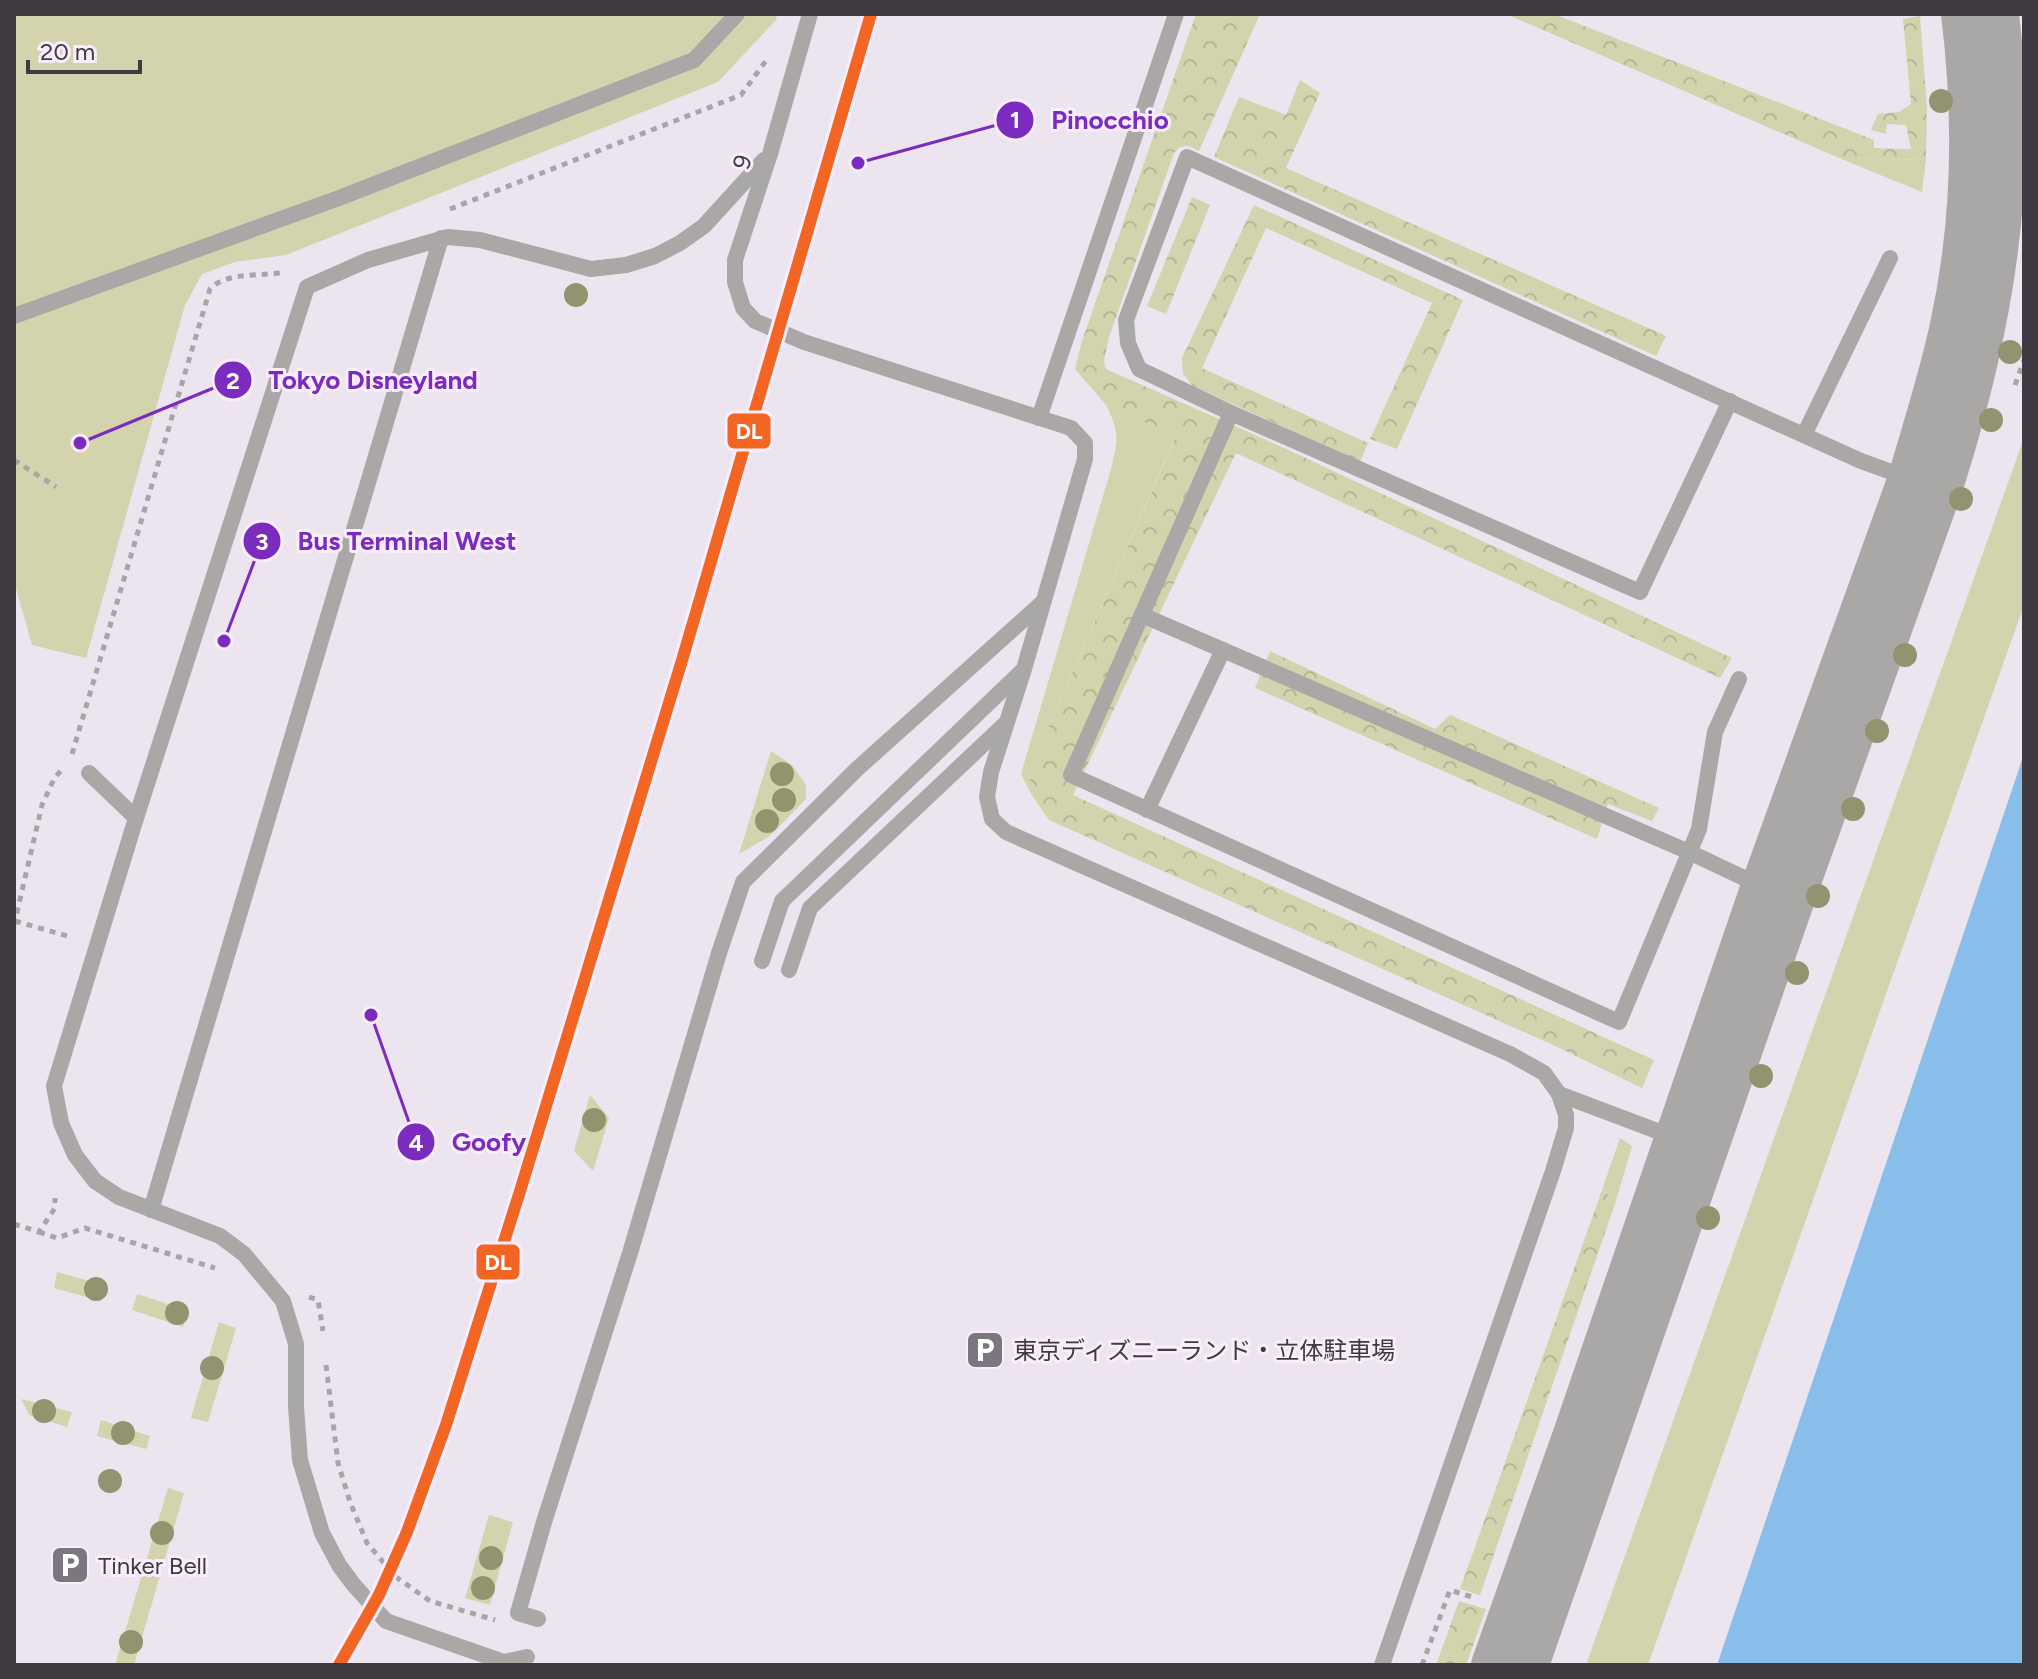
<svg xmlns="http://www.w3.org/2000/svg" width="2038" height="1679" font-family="Figtree,'Noto Sans JP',sans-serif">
<defs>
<pattern id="forest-crowns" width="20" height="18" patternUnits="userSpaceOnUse" patternTransform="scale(2)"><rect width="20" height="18" fill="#d3d4ae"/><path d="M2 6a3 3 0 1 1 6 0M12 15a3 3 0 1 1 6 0" fill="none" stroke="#b6b797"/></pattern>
</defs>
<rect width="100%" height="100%" fill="#ece4ee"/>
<g fill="#d3d4ae">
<polygon points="14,14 777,14 776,20 718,82 286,255 235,262 202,274 185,305 86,658 32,645 14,581"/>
<polygon points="1839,158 1926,160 1922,192"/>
<path d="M1106,405L1176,435L1029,772L1031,794L1021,774L1111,469C1118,439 1120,433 1106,405Z"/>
<polygon points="2024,438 2024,605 1648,1665 1586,1665"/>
<polygon points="771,751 792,765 806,785 806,799 770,836 739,854"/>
<polygon points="590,1095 609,1118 593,1171 574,1151"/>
<polygon points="1620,1138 1632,1146 1616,1201 1602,1190"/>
<polygon points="57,1272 104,1285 100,1301 54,1288"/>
<polygon points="137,1294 189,1311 183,1327 132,1310"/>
<polygon points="219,1322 236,1328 208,1422 191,1418"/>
<polygon points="21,1399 72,1412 67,1427 29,1415"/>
<polygon points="101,1420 150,1436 146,1449 97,1436"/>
<polygon points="168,1488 184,1493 134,1665 115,1665"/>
<polygon points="489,1515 513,1522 490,1605 465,1598"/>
</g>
<g fill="url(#forest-crowns)">
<polygon points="1196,14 1260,14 1199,151 1188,146 1180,147 1174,153 1108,340 1104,362 1106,369 1282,447 1732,658 1720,678 1236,453 1073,795 1654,1060 1642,1088 1553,1045 1049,820 1031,794 1029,772 1176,436 1106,405 1075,369 1082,341"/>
<polygon points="1506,14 1554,14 1874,140 1874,148 1911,149 1906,125 1887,124 1886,134 1871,130 1878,114 1899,112 1911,104 1903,19 1920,16 1927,108 1926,160 1839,158"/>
<polygon points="1300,80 1320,93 1286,168 1666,336 1656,356 1214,157 1239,97 1286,115"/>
<polygon points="1192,197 1210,205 1166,314 1147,306"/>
<polygon points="1254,205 1463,300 1397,449 1370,439 1432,303 1266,228 1202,368 1368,443 1360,462 1193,386 1183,374 1182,358"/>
<polygon points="1270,651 1435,729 1450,715 1659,808 1652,821 1608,804 1597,839 1255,688"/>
<polygon points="1602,1190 1616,1201 1480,1595 1460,1589"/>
<polygon points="1459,1601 1486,1609 1466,1665 1436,1665"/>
</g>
<polygon fill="#89beea" points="2024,754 2024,1665 1717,1665"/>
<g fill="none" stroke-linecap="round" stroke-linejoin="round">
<g stroke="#a8a5a7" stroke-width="5" stroke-dasharray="6 6" stroke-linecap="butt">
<polyline points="450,209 741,95 768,58"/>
<polyline points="2015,385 2024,360"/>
<polyline points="14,460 56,487"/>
<path d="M72,754L210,289C227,271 262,277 284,272"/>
<polyline points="15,921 71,937"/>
<polyline points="14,925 42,805 54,779 62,769"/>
<polyline points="14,1224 39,1232 55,1208 55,1198"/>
<polyline points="39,1232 57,1238 85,1228 215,1268"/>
<polyline points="309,1297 318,1300 323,1331"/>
<polyline points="326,1365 338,1463 350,1502 367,1543 396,1577 430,1601 495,1620"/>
<polyline points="1422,1665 1450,1590 1475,1598"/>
</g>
<g stroke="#a9a8a7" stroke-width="16">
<polyline points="810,14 770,154 735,260 735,282 743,308 755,321 804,342 1071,428 1085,443 1085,459 1024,669 991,772 987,797 992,819 1006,832 1510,1054 1544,1073 1559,1094 1566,1115 1566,1128 1553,1171 1382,1665"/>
<polyline points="14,316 339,198 694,60 737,14"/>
<polyline points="1730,401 1640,592 1231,413 1139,369 1128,343 1126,320 1187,157 1861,461 1908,478"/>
<polyline points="1231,413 1071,775 1619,1022 1699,829 1715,732 1739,679"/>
<polyline points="1039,418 1176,14"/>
<polyline points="1804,435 1890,258"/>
<polyline points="1142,615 1689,852 1761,886"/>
<polyline points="89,773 136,818 54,1086 61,1123 75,1155 95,1181 119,1197 220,1236 244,1254 283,1301 296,1344 296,1407 300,1460 322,1533 339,1565 353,1584 386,1621 504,1662 527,1657"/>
<polyline points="1147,810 1223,650"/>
<polyline points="136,818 307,287 368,260 448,237 480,240 591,269 626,265 655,256 680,243 704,226 764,160"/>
<polyline points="762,961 782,901 1021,672"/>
<polyline points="789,970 810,908 1006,723"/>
<polyline points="1559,1094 1673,1137"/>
<polyline points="151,1210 441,238"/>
<polyline points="538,1619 518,1613 544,1522 630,1253 719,953 743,882 857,769 1042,603"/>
</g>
<g stroke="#a9a8a7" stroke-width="40">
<path d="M1491,1665L1572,1437L1761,886L1908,478C1922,429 1938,380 1949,330C1972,227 1974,118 1961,14"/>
<path d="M1529,1665L1796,896L1944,484C1994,327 2019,179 1999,14"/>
</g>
<g stroke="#faedfe" stroke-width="18">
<polyline id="metro-1" points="339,1665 379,1595 407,1532 446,1425 521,1188 683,657 871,14"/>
</g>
<use href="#metro-1" stroke="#f26522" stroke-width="12"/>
</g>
<g fill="#939370">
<circle cx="1941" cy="101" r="12"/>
<circle cx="576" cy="295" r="12"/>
<circle cx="2010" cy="352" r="12"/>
<circle cx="1991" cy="420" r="12"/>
<circle cx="1961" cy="499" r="12"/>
<circle cx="1905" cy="655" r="12"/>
<circle cx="1877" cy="731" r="12"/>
<circle cx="782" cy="774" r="12"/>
<circle cx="784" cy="800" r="12"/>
<circle cx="1853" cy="809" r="12"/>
<circle cx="767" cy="821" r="12"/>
<circle cx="1818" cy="896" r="12"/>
<circle cx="1797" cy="973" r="12"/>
<circle cx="1761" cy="1076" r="12"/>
<circle cx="594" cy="1120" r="12"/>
<circle cx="1708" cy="1218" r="12"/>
<circle cx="96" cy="1289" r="12"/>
<circle cx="177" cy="1313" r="12"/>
<circle cx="212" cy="1368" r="12"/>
<circle cx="44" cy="1411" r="12"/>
<circle cx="123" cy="1433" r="12"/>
<circle cx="110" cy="1481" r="12"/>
<circle cx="162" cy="1533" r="12"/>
<circle cx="491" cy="1558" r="12"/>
<circle cx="483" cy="1588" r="12"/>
<circle cx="131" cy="1642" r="12"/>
</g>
<defs>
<g id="parking-square" transform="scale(2)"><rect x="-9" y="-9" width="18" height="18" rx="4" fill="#7c767e" stroke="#faedfe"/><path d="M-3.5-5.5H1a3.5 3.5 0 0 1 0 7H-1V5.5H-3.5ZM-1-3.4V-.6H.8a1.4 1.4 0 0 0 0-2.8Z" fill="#fff"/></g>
</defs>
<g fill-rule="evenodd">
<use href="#parking-square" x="985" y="1350"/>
<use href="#parking-square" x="70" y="1565"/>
</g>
<g text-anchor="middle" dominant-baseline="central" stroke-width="6" stroke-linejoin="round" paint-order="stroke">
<g font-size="24" fill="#403a42" stroke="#faedfe">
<text transform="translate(742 162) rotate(-72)">9</text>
</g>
<g font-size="24" fill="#403a42" stroke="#faedfe" text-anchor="start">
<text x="1013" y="1350">東京ディズニーランド・立体駐車場</text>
<text x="98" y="1565">Tinker Bell</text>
</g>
</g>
<path fill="none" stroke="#7b2cbf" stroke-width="3" d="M858 163L1015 120M80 443L233 380M224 641L262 541M371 1015L416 1142"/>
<g fill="#7b2cbf" stroke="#faedfe" stroke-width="3">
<circle cx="858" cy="163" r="8"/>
<circle cx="80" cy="443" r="8"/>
<circle cx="224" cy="641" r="8"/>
<circle cx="371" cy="1015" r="8"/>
<circle cx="1015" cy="120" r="20"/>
<circle cx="233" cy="380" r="20"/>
<circle cx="262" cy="541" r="20"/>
<circle cx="416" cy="1142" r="20"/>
</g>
<g font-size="24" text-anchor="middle" font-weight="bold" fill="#fff">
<text x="1015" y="128">1</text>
<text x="233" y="389">2</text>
<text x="262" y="550">3</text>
<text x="416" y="1151">4</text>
</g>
<g font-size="26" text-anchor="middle" font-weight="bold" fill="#7b2cbf" stroke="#faedfe" stroke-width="6" stroke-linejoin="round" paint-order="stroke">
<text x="1110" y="129">Pinocchio</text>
<text x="373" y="389">Tokyo Disneyland</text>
<text x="407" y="550">Bus Terminal West</text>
<text x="489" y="1151">Goofy</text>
</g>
<g stroke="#faedfe" stroke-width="3">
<rect x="726" y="412" width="46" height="38" rx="8" fill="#f26522"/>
<rect x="475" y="1243" width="46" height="38" rx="8" fill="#f26522"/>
</g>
<g font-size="22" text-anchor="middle" font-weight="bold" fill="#fff">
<text x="749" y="439">DL</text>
<text x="498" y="1270">DL</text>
</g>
<rect width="2038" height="1679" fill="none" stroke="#403a42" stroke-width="32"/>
<path d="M28 60v12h112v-12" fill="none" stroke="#403a42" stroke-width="4"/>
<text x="40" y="60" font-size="24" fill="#403a42" stroke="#faedfe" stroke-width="6" paint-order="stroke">20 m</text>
</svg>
